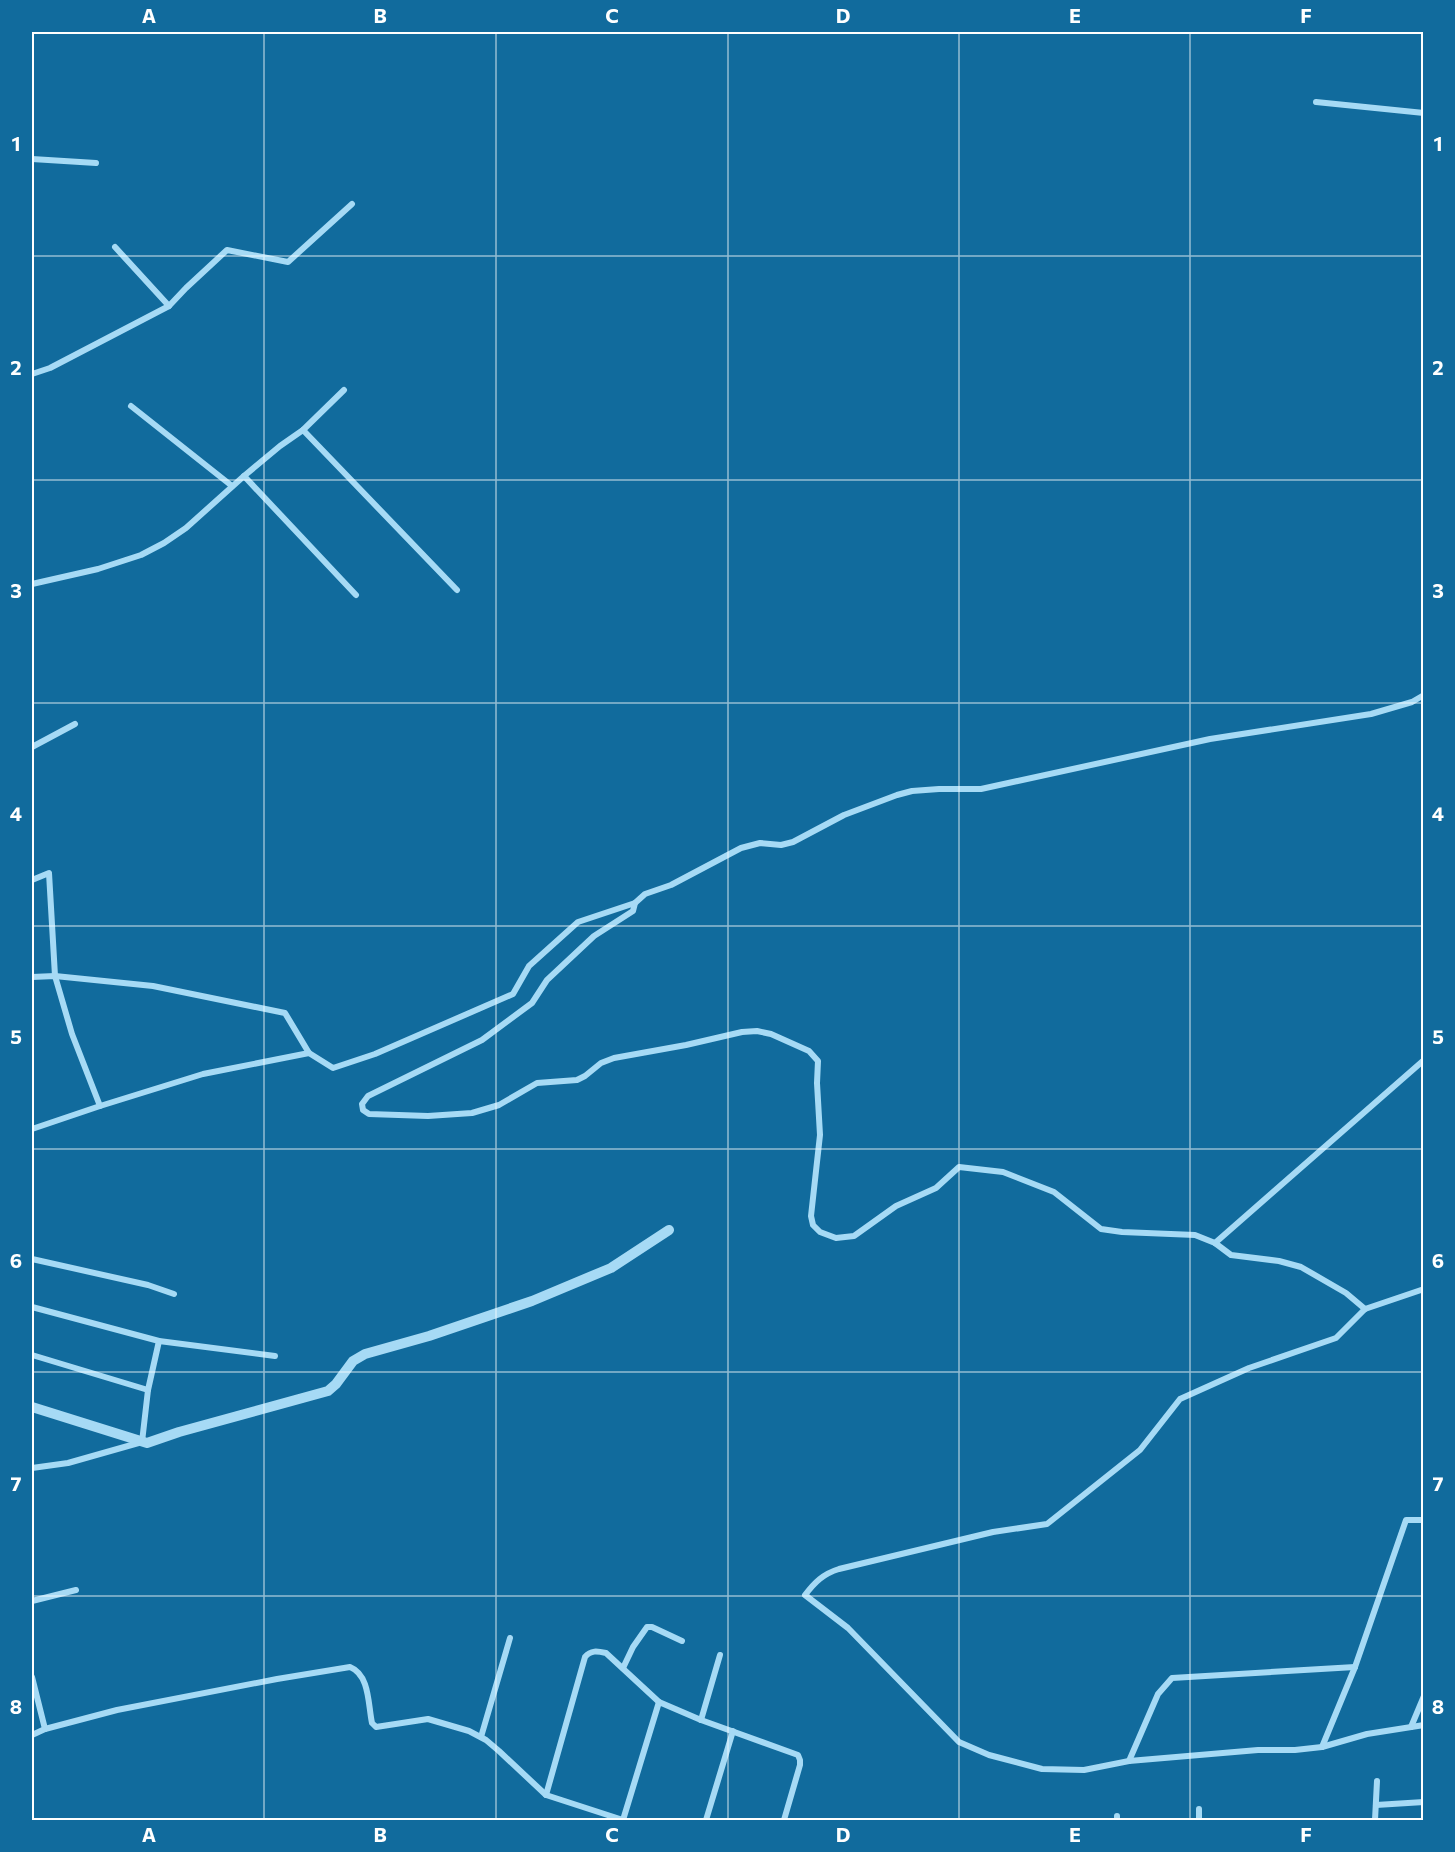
<svg xmlns="http://www.w3.org/2000/svg" width="1455" height="1852" font-family="Commissioner,sans-serif">
<rect width="100%" height="100%" fill="#116b9d"/>
<g fill="none" stroke-linecap="round" stroke-linejoin="round">
<g stroke="#a6daf5" stroke-width="6">
<polyline points="1316,102 1424,113"/>
<polyline points="32,159 96,163"/>
<polyline points="115,247 169,306"/>
<polyline points="32,374 50,368 169,306 186,288 227,250 288,262 352,204"/>
<polyline points="131,406 232,486"/>
<polyline points="303,430 457,590"/>
<polyline points="244,476 356,595"/>
<polyline points="32,584 98,569 141,555 164,543 186,528 244,476 280,446 303,430 344,390"/>
<polyline points="32,747 75,724"/>
<polyline points="32,880 49,873 55,976 72,1034 100,1106 203,1074 309,1053"/>
<polyline points="32,977 55,976 153,986 285,1013 309,1053 333,1068 375,1054 513,994 529,966 578,922 635,903"/>
<polyline points="32,1129 100,1106"/>
<polyline points="1215,1243 1424,1060"/>
<polyline points="32,1259 148,1285 174,1294"/>
<path d="M1424,1289L1365,1309L1336,1338L1249,1368L1180,1399L1140,1450L1047,1524L993,1532L839,1569C823,1574 815,1582 805,1595L848,1628L959,1742L989,1755L1042,1769L1084,1770L1129,1761L1258,1750H1295L1322,1747L1367,1734L1424,1725"/>
<polyline points="32,1307 159,1341 275,1356"/>
<polyline points="1365,1309 1346,1293 1301,1267 1279,1261 1231,1255 1215,1243 1195,1235 1122,1232 1101,1229 1054,1192 1003,1172 959,1167 936,1188 896,1206 854,1236 836,1238 820,1232 813,1225 811,1216 820,1135 817,1083 818,1061 809,1051 771,1034 757,1031 742,1032 686,1045 614,1058 601,1063 585,1076 577,1080 537,1083 499,1105 472,1113 428,1116 369,1114 363,1110 362,1104 368,1096 482,1040 532,1003 547,980 594,936 633,911 635,903 645,894 671,885 741,848 760,843 781,845 793,842 844,815 897,795 912,791 939,789 981,789 1210,739 1371,714 1412,702 1424,695"/>
<polyline points="32,1355 148,1390"/>
<polyline points="32,1468 68,1463 142,1442 148,1390 159,1341"/>
<polyline points="32,1601 76,1590"/>
<polyline points="623,1668 633,1647 647,1627 652,1627 682,1641"/>
<polyline points="32,1677 45,1729"/>
<polyline points="701,1720 720,1655"/>
<polyline points="1411,1727 1424,1696"/>
<path d="M32,1735L45,1729L117,1710L277,1679L350,1667C370,1675 368,1705 372,1723L376,1727L428,1719L469,1731L486,1740L499,1751L546,1795L623,1820"/>
<polyline points="481,1737 510,1638"/>
<polyline points="1322,1747 1355,1667 1406,1520 1424,1520"/>
<polyline points="1129,1761 1158,1694 1172,1678 1355,1667"/>
<path d="M546,1795L585,1657C591,1650 597,1651 606,1653L659,1702"/>
<polyline points="1376,1805 1424,1802"/>
<polyline points="1199,1809 1199,1820"/>
<polyline points="623,1820 659,1702 701,1720 798,1755 800,1760 800,1765 784,1820"/>
<polyline points="706,1820 733,1731"/>
<polyline points="1117,1820 1117,1816"/>
<polyline points="1375,1820 1377,1781"/>
</g>
<polyline stroke="#a6daf5" stroke-width="10" points="32,1407 147,1443 179,1432 328,1391 336,1384 353,1361 365,1354 429,1336 532,1301 611,1268 669,1230"/>
</g>
<path fill="none" stroke="#fff" stroke-width="1.5" stroke-opacity="0.55" d="M264,32V1820M496,32V1820M728,32V1820M959,32V1820M1190,32V1820M32,256H1424M32,480H1424M32,703H1424M32,926H1424M32,1149H1424M32,1372H1424M32,1596H1424"/>
<rect width="1455" height="1852" fill="none" stroke="#116b9d" stroke-width="66"/>
<rect x="33" y="33" width="1389" height="1786" fill="none" stroke="#fff" stroke-width="2"/>
<g font-size="20" text-anchor="middle" font-weight="bold" fill="#fff">
<text x="149" y="23">A</text>
<text x="380" y="23">B</text>
<text x="612" y="23">C</text>
<text x="843" y="23">D</text>
<text x="1075" y="23">E</text>
<text x="1306" y="23">F</text>
<text x="16" y="151">1</text>
<text x="1438" y="151">1</text>
<text x="16" y="375">2</text>
<text x="1438" y="375">2</text>
<text x="16" y="598">3</text>
<text x="1438" y="598">3</text>
<text x="16" y="821">4</text>
<text x="1438" y="821">4</text>
<text x="16" y="1044">5</text>
<text x="1438" y="1044">5</text>
<text x="16" y="1268">6</text>
<text x="1438" y="1268">6</text>
<text x="16" y="1491">7</text>
<text x="1438" y="1491">7</text>
<text x="16" y="1714">8</text>
<text x="1438" y="1714">8</text>
<text x="149" y="1842">A</text>
<text x="380" y="1842">B</text>
<text x="612" y="1842">C</text>
<text x="843" y="1842">D</text>
<text x="1075" y="1842">E</text>
<text x="1306" y="1842">F</text>
</g>
</svg>
